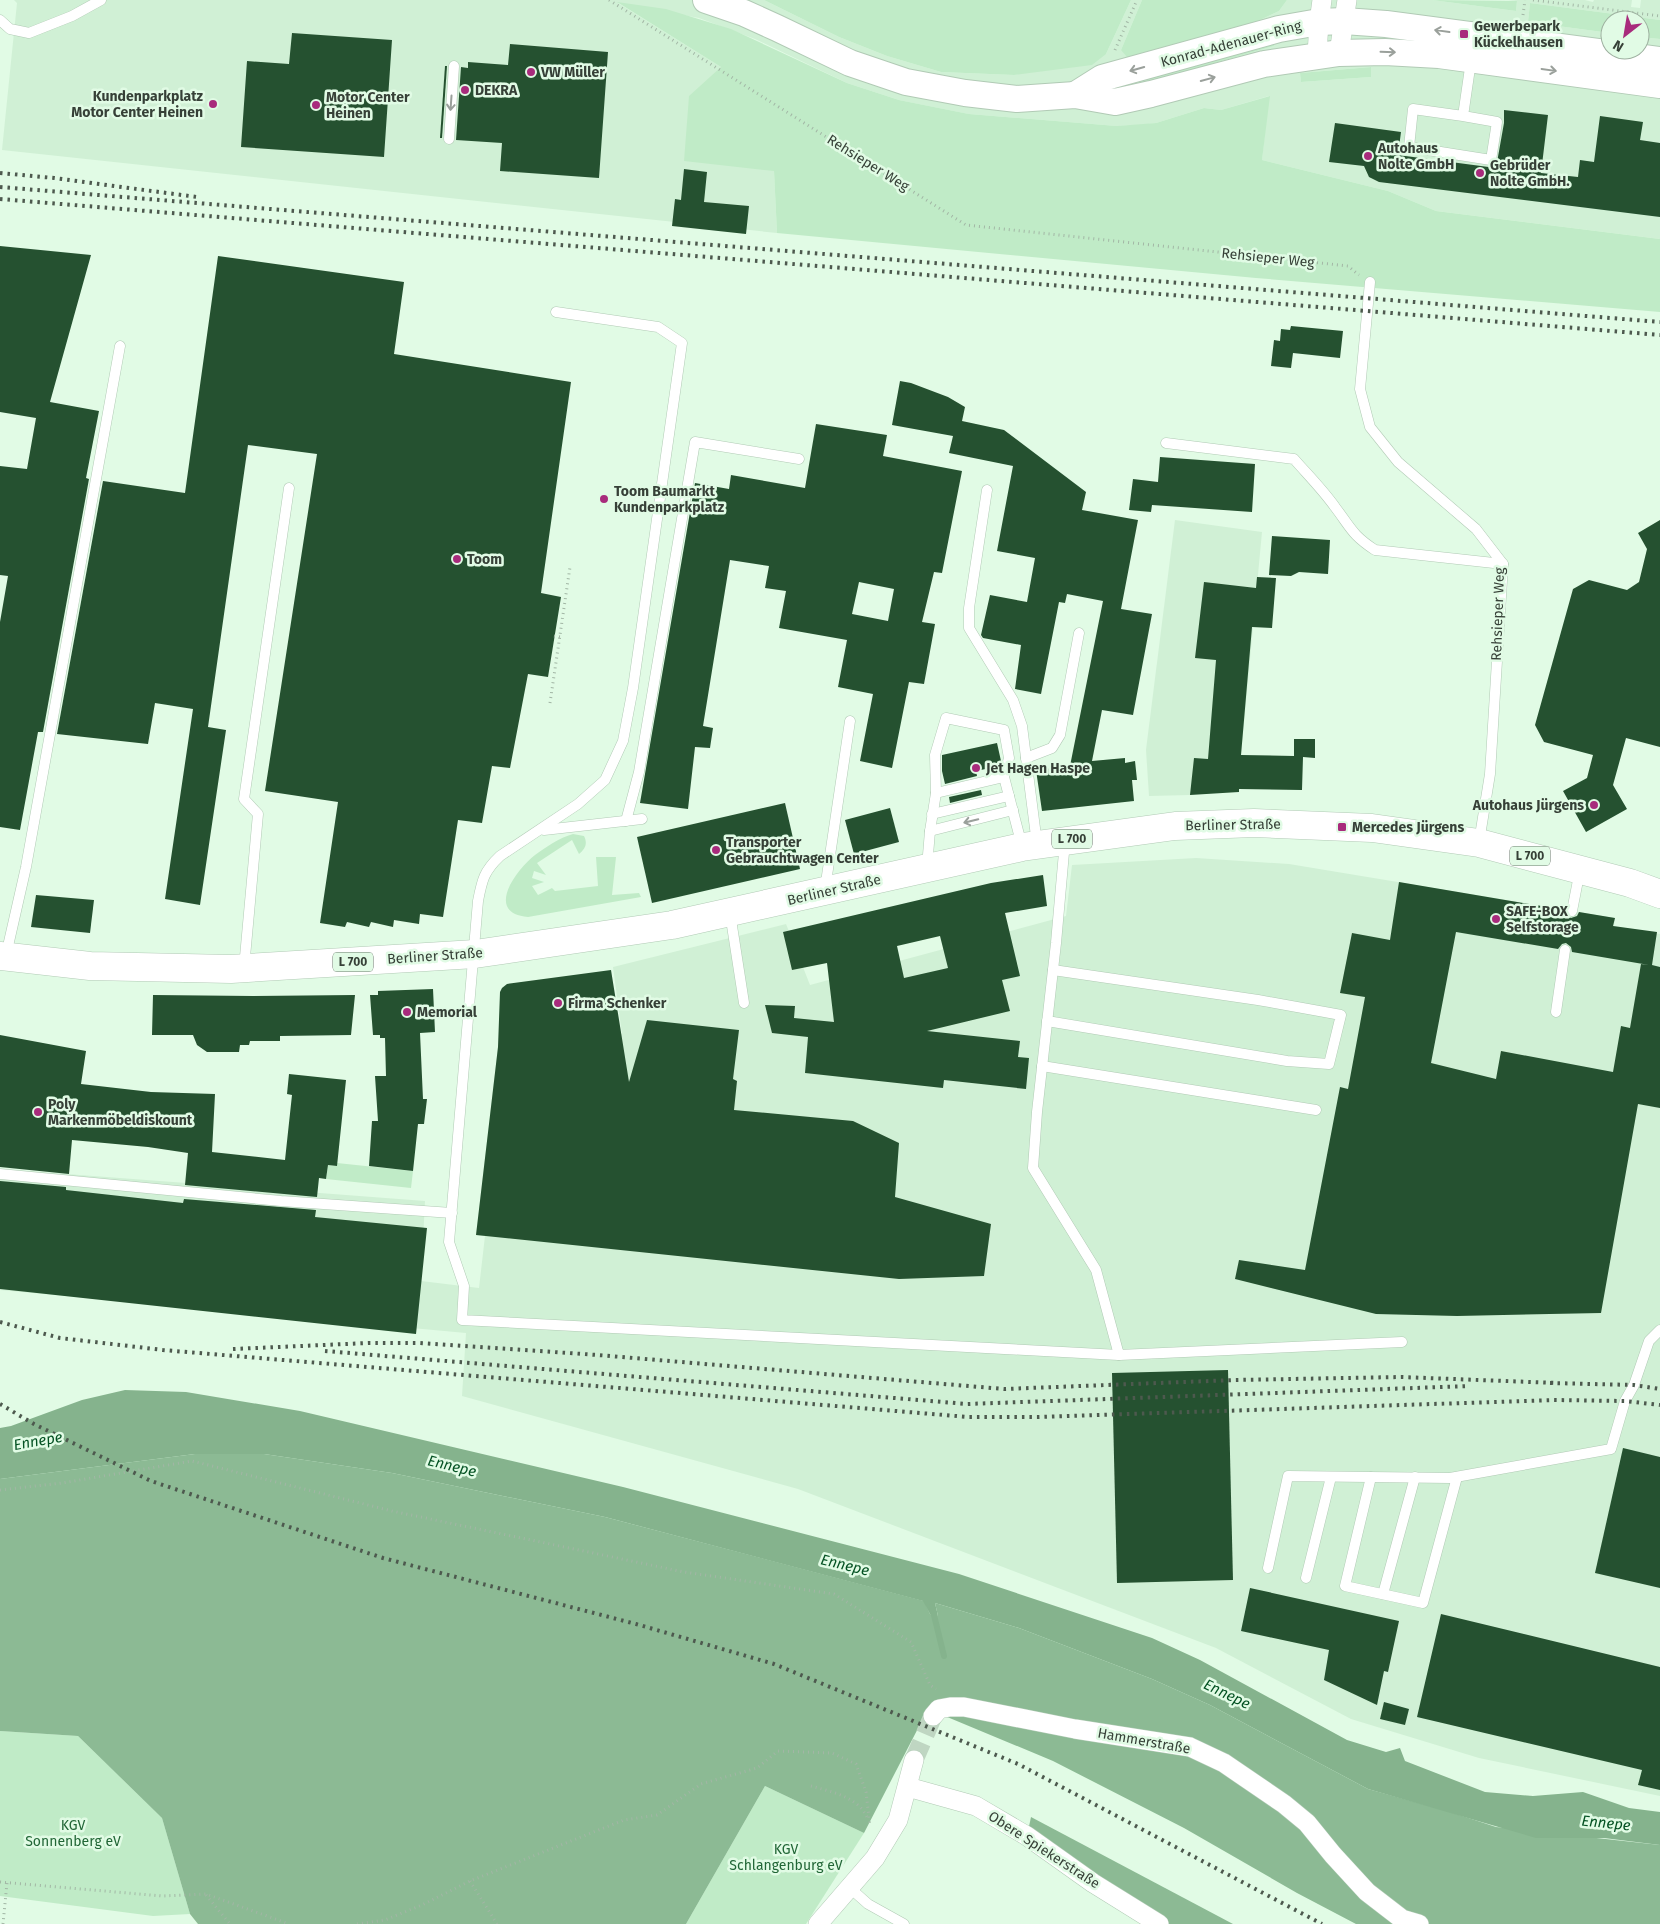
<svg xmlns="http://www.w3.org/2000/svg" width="1660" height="1924" font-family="'Fira Sans',sans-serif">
<rect width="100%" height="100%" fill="#e1fbe5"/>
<g fill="#d0f0d5" fill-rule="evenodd">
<path d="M14,0H764L839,37L887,56L941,72L1014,75L1106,54L1131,0H1142L1121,50L1258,21L1279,11L1287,0H1432L1516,11L1517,1L1508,0H1585L1593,2L1594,0H1632L1631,7L1640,8L1641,0H1660V20L1530,3L1528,22L1610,33V50H1640V37L1660,39V71L1392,36V45L1660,78V239L1436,211L1388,191L1262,160L1269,96L1221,110L1204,108L1156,123L1141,125L1117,126L969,114L899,100L847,83L755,39L699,18L618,3L721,67L774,171L777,233L2,150L17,3ZM1273,39L1274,46L1156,80ZM1371,67V77L1301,82L1300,73Z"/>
<polygon points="1175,520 1262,532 1240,765 1190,795 1149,796 1146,750"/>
<polygon points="1196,858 1289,864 1615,918 1614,926 1660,934 1660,1796 1479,1758 1351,1719 1216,1648 798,1489 462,1396 466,1333 0,1290 0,1169 425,1201 421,1281 479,1288 485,1236 476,1235 498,1047 600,1040 622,1034 613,967 786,924 810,985 1066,916 1072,865"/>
</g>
<g fill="#c0ebc7">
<polygon points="764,0 1131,0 1106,54 1092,65 1014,75 941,72 887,56 839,37"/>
<polygon points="1142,0 1287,0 1279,11 1258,21 1127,57 1121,50"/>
<polygon points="1432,0 1517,1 1516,11"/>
<polygon points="617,2 666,9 731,29 847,83 899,100 969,114 1117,126 1156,123 1204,108 1221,110 1270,96 1262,160 1388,191 1436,211 1660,239 1660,312 1256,278 777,233 774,171 684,161 689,96 721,67"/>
<polygon points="1530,3 1660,20 1660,39 1640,37 1640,20 1610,20 1610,33 1528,22"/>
<polygon points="1273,39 1274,46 1156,80 1101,92"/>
<polygon points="1371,67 1371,77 1301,82 1300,73"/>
<path d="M573,834L584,836C588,844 585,849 579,854L572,840L537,863L546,875L534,871L532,878L544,882L532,886L538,895L552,888L555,891L598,886L596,857H616L612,895L639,893L641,897L528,917C484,913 516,870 535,855C546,847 559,838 573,834Z"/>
<polygon points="337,1163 413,1171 411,1188 326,1179 328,1165 337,1166"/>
<polygon points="0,1731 78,1736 162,1818 190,1914 153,1916 0,1896"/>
<polygon points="765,1786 864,1833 806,1924 686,1924"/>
</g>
<g fill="#8cba94">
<polygon points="195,1454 264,1454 392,1473 605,1517 924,1601 930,1614 938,1616 935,1603 1019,1628 1152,1679 1210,1705 1368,1789 1447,1811 1496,1827 1660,1845 1660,1924 1356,1924 1297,1893 1184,1828 1053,1761 928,1709 864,1833 765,1786 686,1924 198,1924 190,1914 162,1818 78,1736 0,1731 0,1479"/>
<polygon points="1031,1817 1233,1924 1159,1924 1027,1836"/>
</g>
<polygon fill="#85b38d" points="125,1390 186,1392 300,1411 623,1487 959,1574 1152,1638 1200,1660 1347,1740 1386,1752 1400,1748 1405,1761 1485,1792 1533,1796 1583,1792 1629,1808 1660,1812 1660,1845 1604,1838 1536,1838 1368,1789 1210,1705 1152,1679 1019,1628 935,1603 938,1616 930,1614 923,1601 605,1517 392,1473 264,1454 195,1454 0,1479 0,1428 11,1426 82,1400"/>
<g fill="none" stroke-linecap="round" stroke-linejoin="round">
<polyline stroke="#85b38d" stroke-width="6" points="932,1607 944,1656"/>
</g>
<g fill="#255130" fill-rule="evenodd">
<polygon points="292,33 392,40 384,157 241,147 247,61 289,64"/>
<polygon points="510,44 608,52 599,178 500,171 502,143 456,140 461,67 468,68 468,62 508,65"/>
<polygon points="445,66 447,66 442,138 440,138"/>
<polygon points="1504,110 1548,115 1541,173 1578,177 1580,160 1594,162 1600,116 1643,122 1640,140 1660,143 1660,217 1379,182 1369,177 1364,166 1329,162 1335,123 1401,132 1398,155 1496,168 1504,123"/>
<polygon points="684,169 707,172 704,202 749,206 746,234 672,226 675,199 681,200"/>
<polygon points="0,246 91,255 50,402 99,411 86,478 89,479 43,732 38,732 20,830 0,827 0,622 8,576 0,575 0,466 27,469 36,418 0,412"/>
<polygon points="218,256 404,282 394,354 571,382 541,593 561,597 548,677 528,674 510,768 492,766 482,823 458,820 443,917 420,914 419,924 394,920 393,927 371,922 369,927 347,922 345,927 320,923 338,802 265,791 317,454 248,445 208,727 226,730 200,905 165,899 193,709 155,703 148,744 57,734 103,481 185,493"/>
<polygon points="1291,326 1343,331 1340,358 1293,353 1291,368 1271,366 1274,340 1280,341 1281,329 1290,330"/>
<polygon points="900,381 911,383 948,397 965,407 962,421 1004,430 1086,492 1082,510 1138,520 1121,609 1152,614 1133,715 1102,710 1092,761 1125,758 1125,763 1135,761 1137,780 1132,780 1134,801 1042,811 1036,770 1070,766 1103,601 1067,594 1065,603 1059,602 1041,694 1015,689 1021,645 983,638 981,635 990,595 1027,602 1035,558 997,551 1013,466 949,453 953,436 892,425"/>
<path d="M816,424L887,435L883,456L962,471L942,573L934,572L922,622L935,624L924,684L909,682L892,768L860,761L873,694L838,687L847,640L779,628L786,591L765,588L769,566L730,560L703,726L713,728L710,748L695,747L688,809L640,803L695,483L729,489L731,475L805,488ZM859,582L894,589L888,621L852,614Z"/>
<polygon points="1160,457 1255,464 1252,512 1152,505 1151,512 1129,510 1133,479 1158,482"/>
<polygon points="1660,520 1660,747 1626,738 1613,785 1627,809 1586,832 1563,791 1587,778 1593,755 1544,742 1535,725 1573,589 1589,580 1627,590 1639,582 1647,549 1638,533"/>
<polygon points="1272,536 1330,540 1328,574 1299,572 1291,576 1269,575"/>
<polygon points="1257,577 1276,578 1272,628 1252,627 1241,755 1294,756 1294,739 1315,739 1315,758 1303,757 1302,790 1239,789 1239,792 1190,795 1194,758 1208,759 1216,660 1195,658 1204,582 1256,588"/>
<polygon points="997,743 1001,761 1000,766 976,771 977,776 945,784 942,771 942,755"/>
<polygon points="981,790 982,795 950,803 949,797"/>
<polygon points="785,803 800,869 652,903 637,837"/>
<polygon points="890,808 899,842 854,854 845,820"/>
<path d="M1043,875L1047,906L1005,913L1020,976L1002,980L1010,1011L927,1031L1020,1041L1018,1057L1029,1058L1026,1089L944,1080L943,1088L805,1073L808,1037L772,1033L765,1005L795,1006L794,1018L834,1022L827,963L792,970L783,932L991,883ZM940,936L948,968L904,978L897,946Z"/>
<path d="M1399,882L1565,910L1567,916L1571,918L1577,916L1579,912L1615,918L1613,926L1657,932L1652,965L1660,967V1108L1638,1104L1601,1313L1457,1316L1376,1314L1235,1279L1239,1260L1305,1270L1340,1087L1348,1089L1365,997L1340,993L1352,933L1390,940ZM1456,932L1558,949L1562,944L1566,943L1571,947L1572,952L1649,965L1641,964L1630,1028L1621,1026L1613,1072L1501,1051L1496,1079L1431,1063Z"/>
<polygon points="36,895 94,900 90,933 31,927"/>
<polygon points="611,970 629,1082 647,1020 739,1030 733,1079 737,1081 734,1110 853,1121 899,1143 895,1197 991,1224 984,1276 899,1279 476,1235 498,1047 500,992 502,988 507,984"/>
<polygon points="433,989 435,1032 420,1033 423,1099 427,1099 424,1124 418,1124 413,1171 369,1166 372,1121 378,1121 375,1076 386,1076 385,1038 380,1038 380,1035 373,1035 370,995 378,995 378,991"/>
<polygon points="153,995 253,996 355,995 351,1035 280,1036 280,1041 250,1041 249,1045 240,1045 239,1052 207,1052 197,1045 193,1035 152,1035"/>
<polygon points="0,1035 86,1051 81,1084 151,1092 215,1094 212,1152 285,1160 292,1095 287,1094 289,1074 346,1080 337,1166 328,1165 326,1179 319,1178 317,1197 185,1185 188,1153 148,1147 72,1140 69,1174 0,1167"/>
<polygon points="0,1181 66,1187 66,1190 183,1203 184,1199 316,1210 315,1217 427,1228 416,1334 0,1289"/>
<polygon points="1228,1370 1233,1580 1117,1583 1112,1373"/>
<polygon points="1623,1448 1660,1457 1660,1588 1595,1573"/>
<polygon points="1250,1588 1399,1621 1388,1672 1384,1671 1377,1705 1324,1680 1329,1650 1241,1631"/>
<polygon points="1441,1614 1660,1667 1660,1790 1638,1785 1642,1770 1417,1717"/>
<polygon points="1384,1702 1409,1709 1405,1725 1380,1719"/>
</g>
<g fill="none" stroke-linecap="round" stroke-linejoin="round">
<polyline stroke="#bfd6c2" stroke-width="19" stroke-dasharray="19 9" stroke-linecap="butt" points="914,1760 933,1716"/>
<g stroke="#b1cab5" stroke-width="11">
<g id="lane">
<polyline points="0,20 10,29 29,33 72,16 101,0"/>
<polyline points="1463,116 1497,122 1491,160 1409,147 1413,109 1463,116 1471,61"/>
<polyline points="449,139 454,66"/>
<polyline points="1370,282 1360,389 1370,427 1398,462 1476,529 1503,564 1490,774 1479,842"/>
<path d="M556,312L658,327L682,343L633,688L623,741L605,780L578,804L500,856C484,871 482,880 478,901L449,1242L464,1286L462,1320L1119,1355"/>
<path d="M1166,443L1294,459C1308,475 1323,490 1335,507C1351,528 1352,535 1375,550L1503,564"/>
<polyline points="987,490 969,608 969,628 1013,700 1022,726 1037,844"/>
<polyline points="1026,758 1052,748 1060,735 1079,633"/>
<polyline points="936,793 1004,777"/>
<polyline points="932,814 1009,796"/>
<polyline points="626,821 639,772 695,442 799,459"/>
<polyline points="544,830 642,819"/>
<polyline points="930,831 1013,810"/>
<polyline points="1065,841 1056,943 1037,1112 1033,1168 1096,1270 1119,1355 1402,1342"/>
<polyline points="927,867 930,831 936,793 935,755 946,718 1004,730 1009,758 1004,777 1022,846"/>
<polyline points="825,889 850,721"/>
<polyline points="1572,911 1580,870"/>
<polyline points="730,913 744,1003"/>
<polyline points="6,955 26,867 120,346"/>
<polyline points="244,968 258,814 244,799 289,488"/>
<polyline points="1556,1012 1565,950"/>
<polyline points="1047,1021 1287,1061 1329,1064 1341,1015 1258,1000 1053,970"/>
<polyline points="1042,1066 1316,1110"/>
<polyline points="0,1174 281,1201 452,1213"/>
<polyline points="1371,1477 1345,1586 1423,1603 1457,1477"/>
<polyline points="1268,1568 1288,1476 1450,1478 1611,1449 1625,1401 1634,1385 1649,1341 1660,1330"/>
<polyline points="1306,1578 1331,1477"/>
<polyline points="1383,1594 1415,1477"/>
<polyline points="850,1888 868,1904 904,1924"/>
</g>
</g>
<g stroke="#b1cab5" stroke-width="20">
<g id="street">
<polyline points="1339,53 1347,0"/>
<polyline points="1317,55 1319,22 1322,0"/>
<polyline points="933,1716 939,1709 950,1707 964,1707 1075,1729 1190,1747 1224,1763 1284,1804 1307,1823 1333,1855 1367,1892 1402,1919 1419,1924"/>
<polyline points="908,1787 976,1806 1027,1836 1093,1883 1159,1924"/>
<polyline points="818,1924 875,1858 898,1820 914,1760"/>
</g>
</g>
<g stroke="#b1cab5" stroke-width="28">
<g id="secondary">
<polyline points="706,0 744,13 777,28 850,63 906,82 965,93 1017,99 1075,95 1115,102 1151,94 1264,64 1339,53 1385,52 1439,55 1660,85"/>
<polyline points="1075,95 1102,78 1279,29 1319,22 1344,21 1386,24 1660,60"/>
</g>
</g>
<g stroke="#b1cab5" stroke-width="29">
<polyline id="primary" points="0,956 90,966 231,969 475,954 672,925 1022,847 1175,826 1254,823 1372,828 1479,843 1630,883 1660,894"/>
</g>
<g stroke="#a2b6a5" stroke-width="3" stroke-dasharray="1 4" stroke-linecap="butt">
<polyline points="609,0 966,225 1348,266 1359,275"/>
<polyline points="1533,0 1660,16"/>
<polyline points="1523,15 1525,0"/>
<polyline points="1115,50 1137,0"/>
<polyline points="554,636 560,637"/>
<polyline points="550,703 570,567"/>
<polyline points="0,1490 62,1483 192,1461 392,1511 684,1572 834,1594 911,1642 930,1685 936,1689"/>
<path d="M811,1786C832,1792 860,1797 868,1820"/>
<polyline points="470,1881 497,1924"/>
<polyline points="0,1882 162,1896 206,1894 289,1924"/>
<polyline points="206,1895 230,1924"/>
<polyline points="3,1924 7,1883"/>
<polyline points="357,1924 385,1920 422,1905 470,1881 624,1820 657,1815 701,1784 757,1768 778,1751 832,1753 856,1764 866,1792 870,1826"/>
</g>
<use href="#lane" stroke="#fff" stroke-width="10"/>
<use href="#street" stroke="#fff" stroke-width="19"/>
<use href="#secondary" stroke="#fff" stroke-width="26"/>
<use href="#primary" stroke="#fff" stroke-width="28"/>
<g stroke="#4d594e" stroke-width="4" stroke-dasharray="2.5 5" stroke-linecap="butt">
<polyline points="0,173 54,178 197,197"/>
<polyline points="0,187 1660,322"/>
<polyline points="0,199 1660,335"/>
<polyline points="0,1322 60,1338 163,1350 968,1417 1039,1417 1554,1400 1625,1401 1660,1405"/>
<polyline points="233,1349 368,1343 419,1343 598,1355 1004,1389 1235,1380 1401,1377 1557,1383"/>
<polyline points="325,1351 967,1404 1470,1386"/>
<polyline points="1550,1383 1634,1385 1660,1389"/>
<polyline points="0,1404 34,1424 151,1481 383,1558 636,1624 774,1664 1018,1764 1322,1924"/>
</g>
</g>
<defs><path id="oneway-shaft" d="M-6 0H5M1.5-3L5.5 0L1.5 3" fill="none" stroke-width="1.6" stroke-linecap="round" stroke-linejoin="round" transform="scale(1.25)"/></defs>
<g stroke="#9aa09b">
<use href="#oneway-shaft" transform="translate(1442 31) rotate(-172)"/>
<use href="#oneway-shaft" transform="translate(1388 52) rotate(2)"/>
<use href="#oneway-shaft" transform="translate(1137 69) rotate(164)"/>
<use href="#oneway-shaft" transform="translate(1549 70) rotate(8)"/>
<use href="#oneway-shaft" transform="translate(1208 79) rotate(-15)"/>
<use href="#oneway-shaft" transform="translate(451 103) rotate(94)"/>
<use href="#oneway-shaft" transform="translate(971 821) rotate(166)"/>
</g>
<g fill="#a82b7c" stroke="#e1fbe5" stroke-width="2">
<rect x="1459" y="29" width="10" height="10" rx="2.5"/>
<circle cx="531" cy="72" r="5"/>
<circle cx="465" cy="90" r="5"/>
<circle cx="213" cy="104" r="5"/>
<circle cx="316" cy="105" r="5"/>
<circle cx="1368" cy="156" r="5"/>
<circle cx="1480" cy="173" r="5"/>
<circle cx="604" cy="499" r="5"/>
<circle cx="457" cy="559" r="5"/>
<circle cx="976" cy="768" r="5"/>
<circle cx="1594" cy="805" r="5"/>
<rect x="1337" y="822" width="10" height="10" rx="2.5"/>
<circle cx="716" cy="850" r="5"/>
<circle cx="1496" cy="919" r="5"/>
<circle cx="558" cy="1003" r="5"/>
<circle cx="407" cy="1012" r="5"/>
<circle cx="38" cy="1112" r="5"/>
</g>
<g text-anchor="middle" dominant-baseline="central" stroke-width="5" stroke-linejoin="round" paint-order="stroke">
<g fill="#e1fbe5" stroke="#69786b" stroke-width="1">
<rect x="1052" y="829.5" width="40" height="19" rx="4"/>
<rect x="1510" y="846.5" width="40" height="19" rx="4"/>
<rect x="333" y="952.5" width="40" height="19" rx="4"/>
</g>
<g font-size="12" font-weight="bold" fill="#364037">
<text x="1072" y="839">L 700</text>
<text x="1530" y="856">L 700</text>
<text x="353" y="962">L 700</text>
</g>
<g font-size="14" font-weight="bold" fill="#364037" stroke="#e1fbe5" text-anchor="start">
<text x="1474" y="26">Gewerbepark<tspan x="1474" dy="16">Kückelhausen</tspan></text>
<text x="541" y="72">VW Müller</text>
<text x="475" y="90">DEKRA</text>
<text x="203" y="96" text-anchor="end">Kundenparkplatz<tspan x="203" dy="16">Motor Center Heinen</tspan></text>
<text x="326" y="97">Motor Center<tspan x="326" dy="16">Heinen</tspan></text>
<text x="1378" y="148">Autohaus<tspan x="1378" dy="16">Nolte GmbH</tspan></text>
<text x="1490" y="165">Gebrüder<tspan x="1490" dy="16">Nolte GmbH.</tspan></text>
<text x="614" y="491">Toom Baumarkt<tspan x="614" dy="16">Kundenparkplatz</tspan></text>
<text x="467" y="559">Toom</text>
<text x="986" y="768">Jet Hagen Haspe</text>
<text x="1584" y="805" text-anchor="end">Autohaus Jürgens</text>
<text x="1352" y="827">Mercedes Jürgens</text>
<text x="726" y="842">Transporter<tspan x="726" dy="16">Gebrauchtwagen Center</tspan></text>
<text x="1506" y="911">SAFE-BOX<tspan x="1506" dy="16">Selfstorage</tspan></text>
<text x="568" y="1003">Firma Schenker</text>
<text x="417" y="1012">Memorial</text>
<text x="48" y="1104">Poly<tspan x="48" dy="16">Markenmöbeldiskount</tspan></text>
</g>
<g font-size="14" fill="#364037" stroke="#e1fbe5">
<text transform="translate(1231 44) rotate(-15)">Konrad-Adenauer-Ring</text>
<text transform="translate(868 163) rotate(32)">Rehsieper Weg</text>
<text transform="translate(1268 258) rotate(6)">Rehsieper Weg</text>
<text transform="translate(1498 614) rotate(-88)">Rehsieper Weg</text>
<text transform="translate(1233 825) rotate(-1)">Berliner Straße</text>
<text transform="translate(834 890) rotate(-13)">Berliner Straße</text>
<text transform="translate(435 956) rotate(-4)">Berliner Straße</text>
<text transform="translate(1144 1741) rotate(10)">Hammerstraße</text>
<text transform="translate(1044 1850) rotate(33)">Obere Spiekerstraße</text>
</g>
<g font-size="14" fill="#216636" stroke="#e1fbe5">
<text x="73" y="1825">KGV<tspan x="73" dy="16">Sonnenberg eV</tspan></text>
<text x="786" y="1849">KGV<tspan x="786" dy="16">Schlangenburg eV</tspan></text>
</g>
<g font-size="15" font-style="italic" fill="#045223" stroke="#e1fbe5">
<text transform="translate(38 1441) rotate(-10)">Ennepe</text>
<text transform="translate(452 1466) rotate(14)">Ennepe</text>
<text transform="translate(845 1565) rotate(14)">Ennepe</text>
<text transform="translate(1227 1694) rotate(26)">Ennepe</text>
<text transform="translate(1606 1823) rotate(6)">Ennepe</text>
</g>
</g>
<g transform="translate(1625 35) rotate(211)"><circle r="24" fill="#e1fbe5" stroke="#9db09f"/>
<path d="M0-4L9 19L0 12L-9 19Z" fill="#a82b7c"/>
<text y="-8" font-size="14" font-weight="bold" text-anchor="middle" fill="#364037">N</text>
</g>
</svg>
